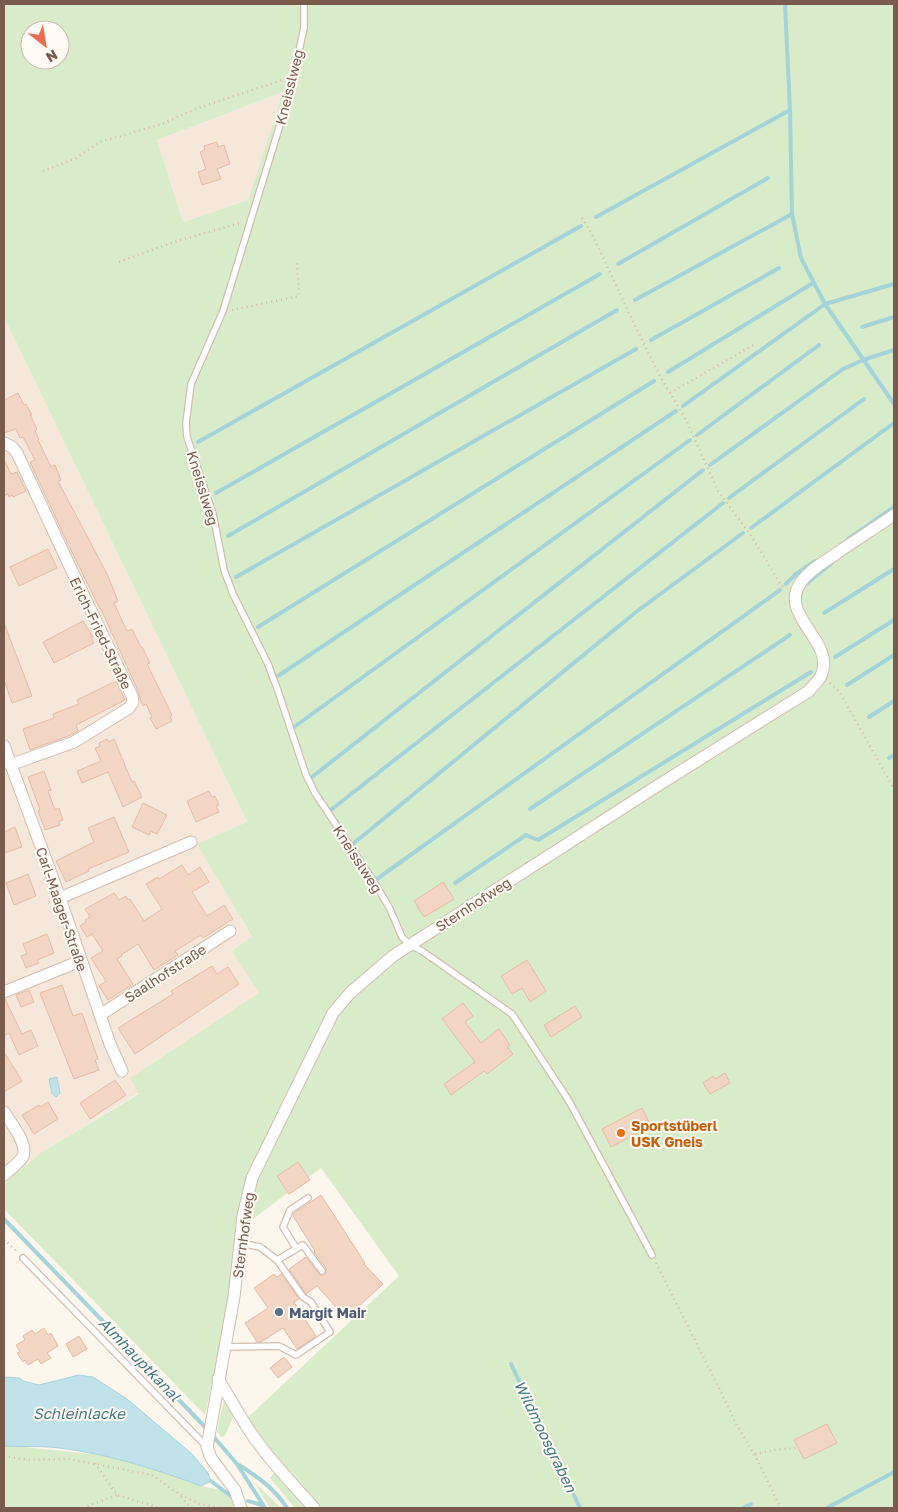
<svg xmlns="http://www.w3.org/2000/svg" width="898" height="1512" font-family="'Golos Text',sans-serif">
<rect width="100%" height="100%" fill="#fdf6ec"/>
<g fill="#f5e8da">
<polygon points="283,92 248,200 183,222 157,140"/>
<polygon points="4,317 247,822 198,844 252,938 232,951 260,993 131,1078 139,1093 40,1153 4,1184"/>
</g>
<g fill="#d8ecc9" fill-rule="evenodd">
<path d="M4,4H894V1508H295L270,1478L280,1466L247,1418L399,1276L321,1168L237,1231L227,1313L205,1415L4,1209V1184L40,1153L139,1094L130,1078L259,993L232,951L252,937L197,844L247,822L4,317ZM30,30H60V60H30ZM283,92L248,200L183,222L157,140Z"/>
<polygon points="224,1400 227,1400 235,1412 225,1436 221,1437 217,1431"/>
<polygon points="4,1445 92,1454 136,1462 201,1486 227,1491 234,1501 237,1508 4,1508"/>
<polygon points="255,1483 281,1508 270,1508"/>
</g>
<g fill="#bfe3e8" stroke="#a5d3da">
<polygon points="57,1077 60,1093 56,1097 52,1094 49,1079"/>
<path d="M79,1375L93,1377L127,1399L192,1454L208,1473L211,1481L201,1486C153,1468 102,1452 50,1447C35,1446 19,1447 4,1446V1377L20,1378L23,1381L39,1385Z"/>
</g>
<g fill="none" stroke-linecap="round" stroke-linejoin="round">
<g stroke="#a5d3da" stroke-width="4">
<polyline points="785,4 790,110 792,214 801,258 825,304 894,404"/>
<polyline points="596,217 790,110"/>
<polyline points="618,264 768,178"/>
<polyline points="635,300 792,214"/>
<polyline points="862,327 894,317"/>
<polyline points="651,340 779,268"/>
<polyline points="668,372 813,283"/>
<polyline points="683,406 825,304 894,284"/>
<polyline points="697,435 819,345"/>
<polyline points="198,442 581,226"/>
<polyline points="710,465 843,369 863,360 894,350"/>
<polyline points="216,493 600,274"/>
<polyline points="729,498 864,399"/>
<polyline points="751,528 894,423"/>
<polyline points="228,536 617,310"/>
<polyline points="848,539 894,507"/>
<polyline points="236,577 636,349"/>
<polyline points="786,584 796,574 815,561"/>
<polyline points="805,585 832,563"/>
<polyline points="824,613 894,569"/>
<polyline points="258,627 654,381"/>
<polyline points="835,657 894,620"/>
<polyline points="278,676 676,411"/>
<polyline points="847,685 894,655"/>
<polyline points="869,717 894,701"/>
<polyline points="294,727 690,440"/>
<polyline points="889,758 894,755"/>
<polyline points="312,777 703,470"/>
<polyline points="332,809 723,503"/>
<polyline points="530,809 790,635"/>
<polyline points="354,843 636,612 743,533"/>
<polyline points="377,879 780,590"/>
<polyline points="455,883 526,835 538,840 811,672"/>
<polyline points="4,1219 207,1429"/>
<polyline points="511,1364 580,1508"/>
<polyline points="212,1435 237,1464 265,1508"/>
<path d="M239,1465C258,1477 275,1489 287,1508"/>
<polyline points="211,1481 232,1497"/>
<polyline points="248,1501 262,1505"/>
<polyline points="743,1508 751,1504"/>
<polyline points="827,1508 894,1472"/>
</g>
</g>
<g fill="#f3d5c3" stroke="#e6bba3">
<polygon points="217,142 218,147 224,145 230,164 217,169 221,179 202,185 198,172 206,169 200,152 205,150 204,146"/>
<polygon points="18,393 24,405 26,404 32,415 30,415 37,429 35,431 39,439 38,440 51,467 55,465 61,480 58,481 107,574 118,601 114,603 127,631 132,629 141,647 142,647 150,663 147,664 172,715 170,716 172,721 156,729 150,718 152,717 146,704 143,706 140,699 139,693 101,609 100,609 68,544 30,462 35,460 23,437 20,438 16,429 4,433 4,400"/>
<polygon points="4,459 11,474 17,472 26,491 13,497 12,495 9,497 8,494 4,496"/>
<polygon points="48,549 57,568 19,586 10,567"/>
<polygon points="83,621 93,637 91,638 94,643 54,663 43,642"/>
<polygon points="4,623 32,696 12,703 4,680"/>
<polygon points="116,681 125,700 76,725 78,731 71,735 30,750 23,729 54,718 53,714 79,704 77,700"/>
<polygon points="107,739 109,742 114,739 132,782 134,781 142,797 123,807 108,772 82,783 77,771 101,761 95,748 100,746 99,743"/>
<polygon points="44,771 51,790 48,791 55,810 59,808 63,820 59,821 60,825 45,830 38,811 40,810 28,777"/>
<polygon points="209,791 212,797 215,796 219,805 216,806 219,812 196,822 187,801"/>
<polygon points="143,803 167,815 157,834 151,831 149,835 132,827"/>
<polygon points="114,817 129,852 88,869 89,871 66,882 56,861 94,842 88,828"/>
<polygon points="15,827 22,847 4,853 4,832"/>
<polygon points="182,865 188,875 200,867 209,882 192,892 207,916 224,905 233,919 203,938 201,935 175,951 178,955 154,970 138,944 121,955 122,956 117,959 133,984 108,1000 99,986 106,981 91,958 103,951 92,934 87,937 80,926 86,922 85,920 90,917 85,909 114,893 119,900 126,896 128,900 130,899 144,921 162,909 146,884 158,877 159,879"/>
<polygon points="28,874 36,896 14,905 6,883"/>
<polygon points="443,882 454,899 424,917 414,901"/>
<polygon points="47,934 54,953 37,960 39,963 26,968 21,956 27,954 23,944"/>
<polygon points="527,960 546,991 530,1002 522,988 512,994 501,976"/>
<polygon points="212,966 217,974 228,967 239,984 135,1054 118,1028 173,994 171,991"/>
<polygon points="62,985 73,1016 82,1013 98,1059 95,1060 99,1070 74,1079 40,993"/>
<polygon points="29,990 34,1002 21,1007 16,995"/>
<polygon points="4,999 5,999 22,1034 31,1030 38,1046 19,1055 9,1033 4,1036"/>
<polygon points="463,1003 473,1016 465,1022 481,1043 499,1029 510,1045 507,1047 513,1054 487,1074 484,1071 451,1095 444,1084 475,1062 442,1019"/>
<polygon points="575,1006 582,1017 551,1037 544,1025"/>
<polygon points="4,1052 22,1081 4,1092"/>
<polygon points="725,1073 730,1083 710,1094 703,1083 713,1076 715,1079"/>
<polygon points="115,1080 126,1095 90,1119 80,1103"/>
<polygon points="48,1102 58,1119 34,1134 22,1115 39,1105 40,1107"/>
<polygon points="642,1108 651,1126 611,1147 602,1129"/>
<polygon points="298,1162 310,1180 289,1194 277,1176"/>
<polygon points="321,1195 365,1263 364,1264 383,1284 346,1318 317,1286 306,1294 289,1269 306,1257 320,1275 324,1275 326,1272 326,1268 314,1252 315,1251 293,1216 294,1213"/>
<polygon points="274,1274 277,1277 281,1274 299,1299 294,1302 316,1336 297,1349 283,1328 261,1342 257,1342 245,1323 268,1308 254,1288"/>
<polygon points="44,1328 48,1335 51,1333 58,1346 47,1353 51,1358 41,1364 38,1359 28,1365 25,1360 23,1362 17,1353 20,1352 16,1345 25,1340 23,1336 32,1330 35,1334"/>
<polygon points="79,1336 87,1349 73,1357 66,1344"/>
<polygon points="284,1357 292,1367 278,1378 270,1368"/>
<polygon points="827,1424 837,1443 804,1459 794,1440"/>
</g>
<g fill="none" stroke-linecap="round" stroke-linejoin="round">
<g stroke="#d1beb0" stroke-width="8">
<g id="lane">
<polyline points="304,4 304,28 290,92 223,311 191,384 186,423 187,437 213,514 224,570 233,594 268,664 278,691 306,775 315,793 372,879 389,907 402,937 410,945 422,951 512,1014 569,1101 652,1255"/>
<polyline points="296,1248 283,1227 290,1210 308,1198"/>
<polyline points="23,1258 206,1446"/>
<polyline points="277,1260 303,1245 322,1271"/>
<polyline points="225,1347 279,1346 296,1355 330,1332 311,1302 303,1297 277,1260 260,1247 240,1243"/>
</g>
</g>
<g stroke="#d1beb0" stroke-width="13">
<g id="street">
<polyline points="4,443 12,447 17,453 72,571 132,696 133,702 129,708 74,742 10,765"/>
<polyline points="4,746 60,898 110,1044 122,1071"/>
<polyline points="60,898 191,842"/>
<polyline points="4,992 80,961"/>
<polyline points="100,1015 230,931"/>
<path d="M4,1112C11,1123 30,1146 22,1158C18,1164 9,1170 4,1175"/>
<path d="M218,1379C229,1396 238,1413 249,1430C267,1458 292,1483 314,1508"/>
<path d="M241,1508L235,1490L211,1458L207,1447L234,1297L243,1216L252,1178L333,1013L350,993L393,956L657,786L809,691C812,686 819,681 821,676C837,641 777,616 801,582C810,569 825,562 837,553C856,540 875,528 894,515"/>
</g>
</g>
<g stroke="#d9b8a5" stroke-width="2.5" stroke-dasharray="1 4" stroke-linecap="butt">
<polyline points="43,171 76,158 100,142 162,124 198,108 285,79"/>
<polyline points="582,218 592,234 637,330 660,376 686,420 718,491 750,534 781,585 786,589"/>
<polyline points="119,262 174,242 240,223"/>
<polyline points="232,310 299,296 297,263"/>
<polyline points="670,393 755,344"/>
<polyline points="830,683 839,691 894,789"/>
<polyline points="4,1239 17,1252"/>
<polyline points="656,1263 719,1388 735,1422 754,1454 781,1508"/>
<polyline points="755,1454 773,1450 798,1448"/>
<polyline points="4,1456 28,1460 69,1459 152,1475 179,1494 200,1504 222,1508"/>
<polyline points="95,1463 117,1495 160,1508"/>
<polyline points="181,1497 192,1508"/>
<polyline points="83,1508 117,1495"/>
</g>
<use href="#lane" stroke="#fff" stroke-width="5.5"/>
<use href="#street" stroke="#fff" stroke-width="11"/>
</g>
<circle fill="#e8710a" stroke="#fffaf3" stroke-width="2" cx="621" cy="1133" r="5"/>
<circle fill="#5c6f8a" stroke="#fffaf3" stroke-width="2" cx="279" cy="1312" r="5"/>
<g text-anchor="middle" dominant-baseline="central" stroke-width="4" stroke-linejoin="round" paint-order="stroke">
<g font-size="14" fill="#7a5c4d" stroke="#fffaf3">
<text transform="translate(289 87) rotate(-76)">Kneisslweg</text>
<text transform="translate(203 488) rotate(73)">Kneisslweg</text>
<text transform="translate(101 633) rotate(64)">Erich-Fried-Straße</text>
<text transform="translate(358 859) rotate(57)">Kneisslweg</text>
<text transform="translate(473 904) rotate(-33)">Sternhofweg</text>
<text transform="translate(62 909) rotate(71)">Carl-Maager-Straße</text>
<text transform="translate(165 973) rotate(-33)">Saalhofstraße</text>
<text transform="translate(243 1235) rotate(-82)">Sternhofweg</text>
</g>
<g font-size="14" font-weight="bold" fill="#c56008" stroke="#fffaf3" text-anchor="start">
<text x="631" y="1125">Sportstüberl<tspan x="631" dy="16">USK Gneis</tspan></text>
</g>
<g font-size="14" font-weight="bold" fill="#4e5e75" stroke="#fffaf3" text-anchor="start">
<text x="289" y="1312">Margit Mair</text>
</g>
<g font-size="15" font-style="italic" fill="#437c86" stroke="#fffaf3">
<text transform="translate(140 1359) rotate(46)">Almhauptkanal</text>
<text x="79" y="1413">Schleinlacke</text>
<text transform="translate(546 1436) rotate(64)">Wildmoosgraben</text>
</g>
</g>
<rect width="898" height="1512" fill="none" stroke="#7a5c4d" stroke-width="10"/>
<g transform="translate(45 45) rotate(149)"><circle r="24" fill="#fffaf3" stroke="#cabbb1"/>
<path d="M0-4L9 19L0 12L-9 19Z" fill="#e76f51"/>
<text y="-8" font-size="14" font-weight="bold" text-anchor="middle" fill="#7a5c4d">N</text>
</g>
</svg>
